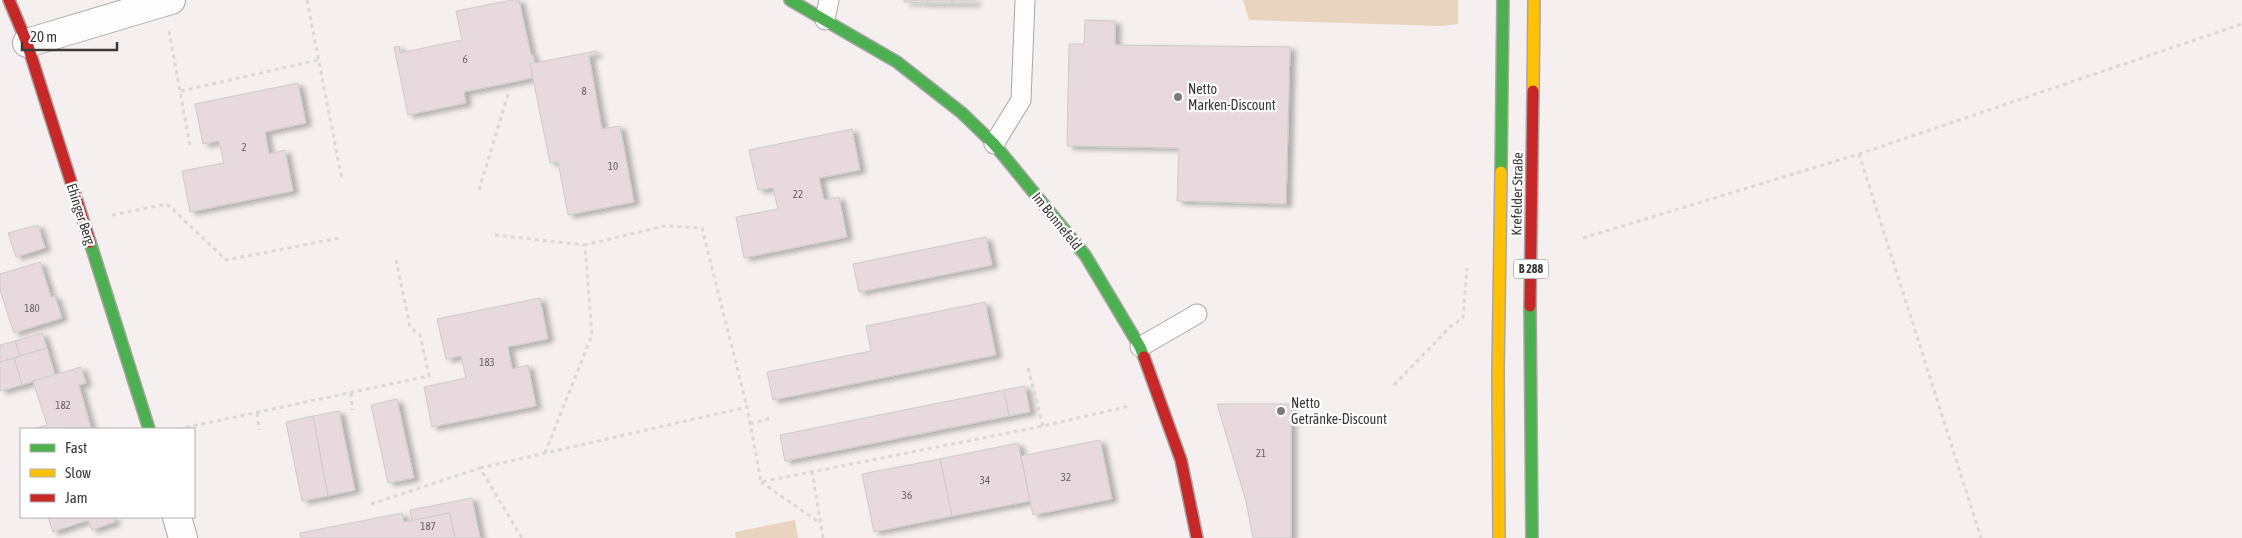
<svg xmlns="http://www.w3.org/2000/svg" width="2242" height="538" font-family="'Asap Condensed',sans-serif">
<defs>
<filter id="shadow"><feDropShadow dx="5.5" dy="3" stdDeviation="2.5" flood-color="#0004"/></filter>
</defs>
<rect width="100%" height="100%" fill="#f5efef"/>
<g fill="#e8d4bf">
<polygon points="1243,0 1458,0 1458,24 1442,26 1249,20"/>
<polygon points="795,520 798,538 736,538 735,532"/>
</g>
<g fill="#e8d9df" stroke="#cecbcb" filter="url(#shadow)">
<polygon points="512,0 519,0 531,55 533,55 535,63 530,64 533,78 464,92 466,103 408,115 394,47 399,46 400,53 462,40 456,11"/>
<polygon points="904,0 928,0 928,3 904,2"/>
<rect x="928" y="0" width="24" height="3"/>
<rect x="952" y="0" width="23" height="3"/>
<polygon points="1085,20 1115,21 1115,45 1290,47 1286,204 1177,201 1179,148 1067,146 1069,44 1084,44"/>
<polygon points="596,51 596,54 589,56 602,129 620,126 634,202 568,215 558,162 550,163 530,64"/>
<polygon points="298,83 306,123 265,132 269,154 285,150 293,191 190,212 182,171 224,163 219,141 203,144 195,104"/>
<polygon points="852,129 860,170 819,178 824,200 839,197 847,237 744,258 736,217 778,209 773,188 758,190 749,150"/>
<polygon points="38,225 45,248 16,257 8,233"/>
<polygon points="986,237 992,265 859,292 853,264"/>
<polygon points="40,262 51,297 55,296 62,318 14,333 0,290 0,274"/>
<polygon points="540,298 548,339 508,347 512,369 528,365 536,406 432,427 424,387 466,378 461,356 446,359 437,319"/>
<polygon points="985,302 996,355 773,400 767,372 871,351 866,326"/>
<polygon points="42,333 47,348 20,356 15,341"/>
<polygon points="15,341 20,356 0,362 0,345"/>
<polygon points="47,348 55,375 22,385 14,358"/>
<polygon points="14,358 22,385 0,391 0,362"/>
<polygon points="81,367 86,383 79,385 91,428 32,429 47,425 33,381"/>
<polygon points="1025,386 1030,412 1009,416 1004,390"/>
<polygon points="1004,390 1009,416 785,461 780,435"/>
<polygon points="397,399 414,478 388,483 371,405"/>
<polygon points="1217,404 1291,404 1291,538 1253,538 1246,501"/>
<polygon points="339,411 355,490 328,496 313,416"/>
<polygon points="313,416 328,496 302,501 286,422"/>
<polygon points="1100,440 1112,499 1033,515 1021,456"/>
<polygon points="1018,443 1030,501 952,516 940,459"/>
<polygon points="940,459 952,516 874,532 862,474"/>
<polygon points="472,498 480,538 455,538 450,513 412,521 410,510"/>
<polygon points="402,513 404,522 450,513 455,538 301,538 300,533"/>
<polygon points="48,517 113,517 115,522 92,530 88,520 53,532"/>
</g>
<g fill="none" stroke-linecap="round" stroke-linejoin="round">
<g stroke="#aba6a6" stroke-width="21">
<g id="lane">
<polyline points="825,20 829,0"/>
<polyline points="994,144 1021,100 1025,0"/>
<polyline points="1140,347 1197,314"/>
</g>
</g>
<g stroke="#aba6a6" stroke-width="30">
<g id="street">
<polyline points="27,43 171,0"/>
<polyline points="177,517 183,538"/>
</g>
</g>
<g stroke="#aba6a6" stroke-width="14">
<g id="fast">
<polyline points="790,0 897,62 962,113 994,144 1085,255 1140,347 1144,357"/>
<polyline points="1501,172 1503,0"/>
<polyline points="90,242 149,429"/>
<polyline points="1530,306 1532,538"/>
</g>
</g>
<g stroke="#aba6a6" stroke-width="14">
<g id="slow">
<polyline points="1533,91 1534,0"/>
<polyline points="1499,538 1498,373 1501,172"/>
</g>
</g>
<g stroke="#aba6a6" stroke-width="14">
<g id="jam">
<polyline points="9,0 27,43 90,242"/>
<polyline points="1530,306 1533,91"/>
<polyline points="1144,357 1181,460 1197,538"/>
</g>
</g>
<g stroke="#dad8d8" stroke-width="3" stroke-dasharray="4 4" stroke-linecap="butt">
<polyline points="307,0 342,180"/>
<polyline points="169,31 190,146"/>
<polyline points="181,91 318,60"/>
<polyline points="1859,154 1981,538"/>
<polyline points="479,190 508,94"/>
<polyline points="112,215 167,204 226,260 340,238"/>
<polyline points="495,235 585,245"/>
<polyline points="1583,238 1859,154 2242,24"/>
<polyline points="1028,368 1043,426"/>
<polyline points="1394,385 1451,326 1463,318 1467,268"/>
<polyline points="351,393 352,410"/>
<polyline points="257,413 259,430"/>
<polyline points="750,424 772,418"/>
<polyline points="178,429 429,376 420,335 410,327 396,260"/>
<polyline points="545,453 592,335 585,245 664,226 702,228 747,407"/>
<polyline points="480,468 747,407 761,482 1043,426 1130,406"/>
<polyline points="812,471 823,538"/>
<polyline points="761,482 820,523"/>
<polyline points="371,504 480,468 522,538"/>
</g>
<use href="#lane" stroke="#fefdfd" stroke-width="19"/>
<use href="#street" stroke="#fefdfd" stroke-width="28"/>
<use href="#fast" stroke="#4caf50" stroke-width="11"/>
<use href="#slow" stroke="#ffc107" stroke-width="11"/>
<use href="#jam" stroke="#c62828" stroke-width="11"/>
</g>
<g fill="#7d7979" stroke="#fff" stroke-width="2">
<circle cx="1178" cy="97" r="5"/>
<circle cx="1281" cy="411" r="5"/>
</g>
<g text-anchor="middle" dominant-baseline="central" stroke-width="4.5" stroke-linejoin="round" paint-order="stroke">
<g font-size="11" fill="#686263">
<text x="465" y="59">6</text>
<text x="584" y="91">8</text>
<text x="244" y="147">2</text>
<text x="613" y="166">10</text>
<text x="798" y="194">22</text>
<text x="32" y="308">180</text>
<text x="487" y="362">183</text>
<text x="63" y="405">182</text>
<text x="1261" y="453">21</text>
<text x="1066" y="477">32</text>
<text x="985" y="480">34</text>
<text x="907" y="495">36</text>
<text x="428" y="526">187</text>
</g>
<rect fill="#fff" stroke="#777474" stroke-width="1" x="1513.5" y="259.5" width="35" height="19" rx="4"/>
<g font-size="12" font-weight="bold" fill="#3d3939">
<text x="1531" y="269">B 288</text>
</g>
<g font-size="14" fill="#3d3939" stroke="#fff" text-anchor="start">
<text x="1188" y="89">Netto<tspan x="1188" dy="16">Marken-Discount</tspan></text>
<text x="1291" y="403">Netto<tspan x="1291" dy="16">Getränke-Discount</tspan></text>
</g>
<g font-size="14" fill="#3d3939" stroke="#fff">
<text transform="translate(1517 194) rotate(-89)">Krefelder Straße</text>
<text transform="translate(81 214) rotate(72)">Ehinger Berg</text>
<text transform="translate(1057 221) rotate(51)">Im Bonnefeld</text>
</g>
</g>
<rect x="20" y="428" width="175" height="90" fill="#ffffff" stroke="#b1b0b0"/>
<rect x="30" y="444" width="25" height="8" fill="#4caf50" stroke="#b1b0b0"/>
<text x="65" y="453" font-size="15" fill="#3d3939">Fast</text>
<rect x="30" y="469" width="25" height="8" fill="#ffc107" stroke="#b1b0b0"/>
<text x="65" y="478" font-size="15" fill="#3d3939">Slow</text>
<rect x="30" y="494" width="25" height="8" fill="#c62828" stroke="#b1b0b0"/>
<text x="65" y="503" font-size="15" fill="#3d3939">Jam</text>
<path d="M22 42v8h95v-8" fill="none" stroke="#3d3939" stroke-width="2.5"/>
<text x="30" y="42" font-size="15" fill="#3d3939" stroke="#ffffff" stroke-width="4" paint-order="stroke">20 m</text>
</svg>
